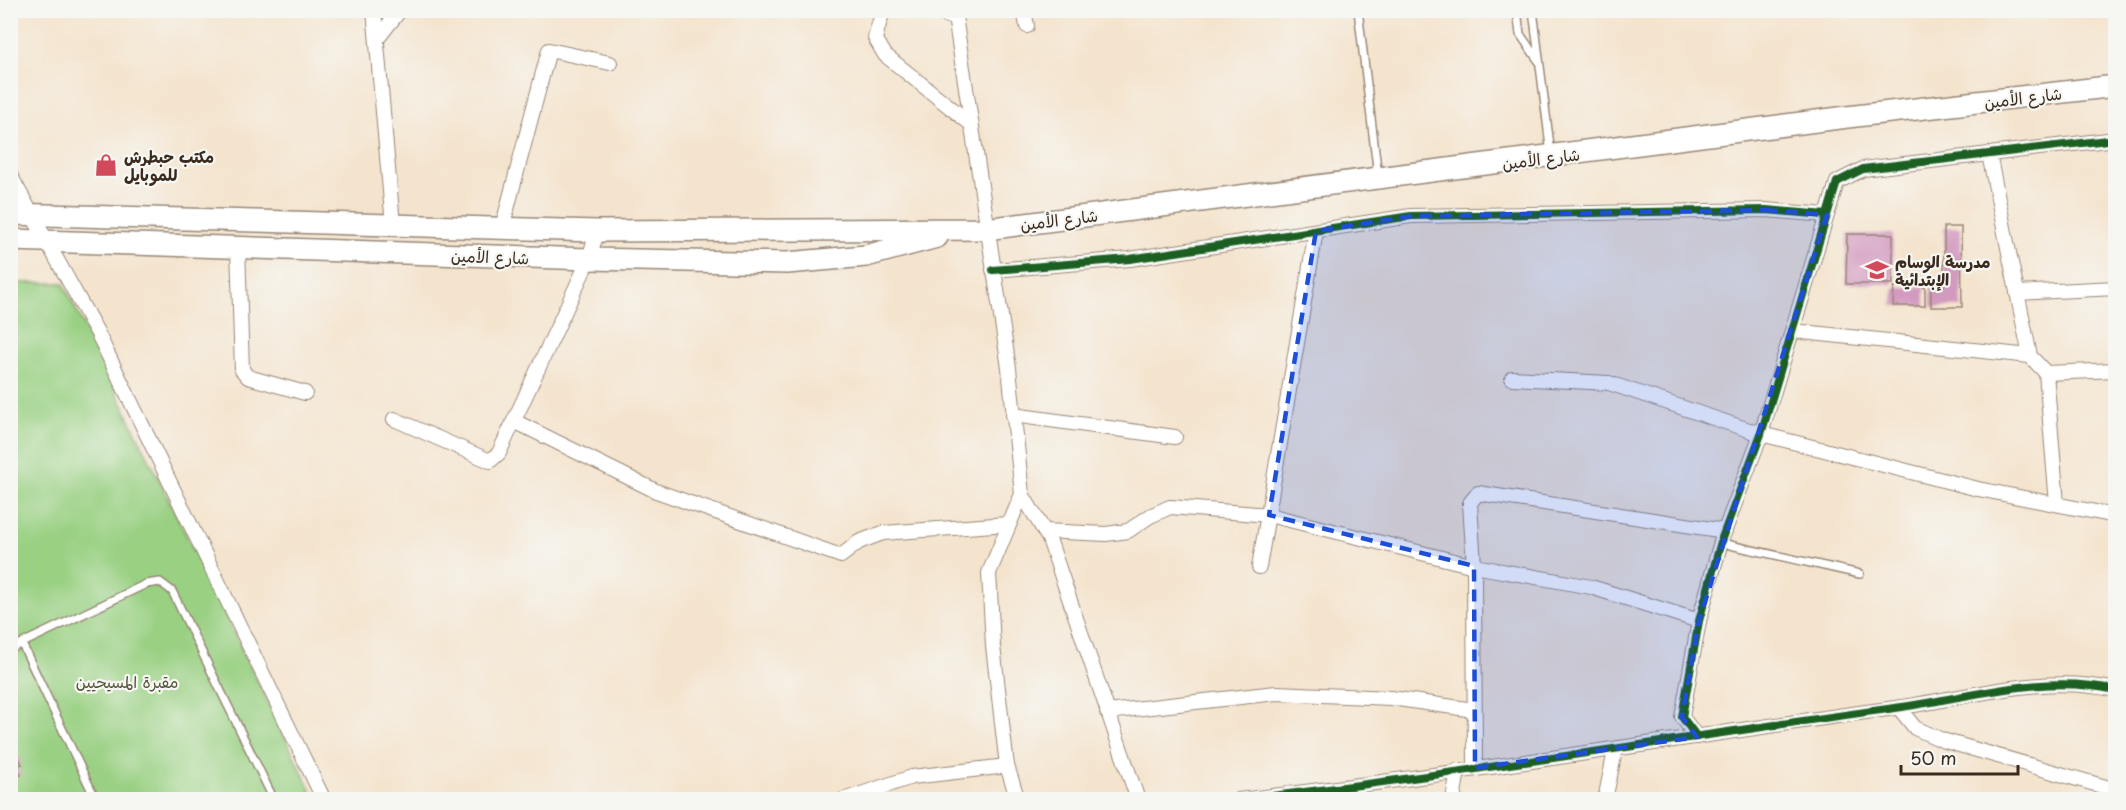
<svg xmlns="http://www.w3.org/2000/svg" width="2126" height="810" font-family="'Playpen Sans','Playpen Sans Arabic',sans-serif">
<rect width="100%" height="100%" fill="#f6f6f2"/>
<filter id="ink" filterUnits="userSpaceOnUse"><feTurbulence type="fractalNoise" baseFrequency=".0167" numOctaves="2"/><feDisplacementMap in="SourceGraphic" scale="12" xChannelSelector="R" yChannelSelector="G"/><feConvolveMatrix kernelMatrix="1 2 1 2 8 2 1 2 1" color-interpolation-filters="sRGB"/></filter>
<filter id="wash" filterUnits="userSpaceOnUse"><feTurbulence type="fractalNoise" baseFrequency=".008" numOctaves="4" result="noise"/><feDisplacementMap in="SourceGraphic" scale="24" xChannelSelector="R" yChannelSelector="G"/><feGaussianBlur stdDeviation="1.35" result="paint"/><feColorMatrix in="noise" values="0 0 0 0 0 0 0 0 0 0 0 0 0 0 0 0 0 1.4 0 .05"/><feComposite in="paint" operator="in"/></filter>
<g filter="url(#wash)">
<rect width="100%" height="100%" fill="#f4e4ce"/>
<polygon fill="#99d082" stroke="#6a7d50" stroke-width="1.5" points="10,283 63,283 315,799 11,799"/>
<g id="blocks">
<g fill="#d39ac0">
<polygon points="1944,227 1961,227 1962,307 1931,307 1931,286 1944,286"/>
<polygon points="1847,234 1893,234 1893,284 1846,284"/>
<polygon points="1894,287 1925,287 1925,306 1893,306"/>
<polygon points="10,740 22,764 17,766 21,775 10,779"/>
</g>
</g>
</g>
<g filter="url(#ink)">
<use href="#blocks" fill-opacity="0" stroke="#988776" stroke-width="1.5"/>
<g fill="none" stroke-linecap="round" stroke-linejoin="round">
<g stroke="#988776" stroke-width="10">
<g id="service">
<polyline points="1358,10 1378,176"/>
<polyline points="1517,10 1520,34 1538,60"/>
<polyline points="1533,10 1551,154"/>
<polyline points="1721,543 1860,574"/>
<polyline points="22,644 96,800"/>
<polyline points="10,649 146,584 160,582 172,591 274,800"/>
</g>
</g>
<g stroke="#988776" stroke-width="16">
<g id="minor">
<polyline points="374,10 393,225"/>
<polyline points="883,10 875,38 885,55 971,124"/>
<polyline points="934,10 955,19"/>
<polyline points="954,10 1009,368 1022,494 1049,539 1138,800"/>
<polyline points="1024,10 1027,26"/>
<polyline points="378,38 400,10"/>
<polyline points="1989,154 2030,356 2046,373 2057,504"/>
<polyline points="10,175 97,332 324,800"/>
<polyline points="502,228 549,50 610,63"/>
<polyline points="238,248 242,370 248,377 305,393"/>
<polyline points="993,270 1130,259 1411,216 1766,210 1827,215"/>
<polyline points="2017,293 2116,288"/>
<polyline points="1793,331 2030,356"/>
<polyline points="2046,373 2116,370"/>
<polyline points="1512,378 1609,383 1761,434 1978,489 2116,516"/>
<polyline points="1013,415 1175,437"/>
<polyline points="394,419 490,461 499,453 589,259 597,231"/>
<polyline points="514,421 656,491 841,556 859,542 883,533 1008,524"/>
<polyline points="1044,531 1106,534 1128,531 1150,516 1170,507 1269,515 1474,566 1591,587 1699,621"/>
<polyline points="1259,567 1316,231"/>
<polyline points="1899,708 1915,728 1942,740 2116,790"/>
<polyline points="1107,712 1276,693 1391,698 1474,710"/>
<polyline points="1697,737 1682,717 1699,621 1722,538 1761,434 1837,182 1863,169 2116,139"/>
<polyline points="1475,768 1474,566 1470,503 1478,493 1725,531"/>
<polyline points="843,800 912,777 1007,766"/>
<polyline points="1018,800 1007,766 993,646 989,573 1022,494"/>
<path d="M1238,800C1458,775 1676,738 1895,708C1969,698 2040,673 2116,690"/>
<polyline points="1453,800 1458,770"/>
<polyline points="1605,800 1615,751"/>
</g>
</g>
<g stroke="#988776" stroke-width="24">
<g id="primary">
<polyline points="10,214 597,231 986,229 1847,117 2116,86"/>
<polyline points="10,240 589,259 787,263 866,256 937,237"/>
</g>
</g>
<use href="#service" stroke="#fff" stroke-width="7"/>
<use href="#minor" stroke="#fff" stroke-width="14"/>
<use href="#primary" stroke="#fff" stroke-width="21"/>
<g stroke="#f6f6f2" stroke-width="11">
<g id="cycleway">
<polyline points="993,270 1130,259 1411,216 1766,210 1827,215"/>
<polyline points="1697,737 1682,717 1699,621 1722,538 1761,434 1837,182 1863,169 2116,139"/>
<path d="M1238,800C1458,775 1676,738 1895,708C1969,698 2040,673 2116,690"/>
</g>
</g>
<use href="#cycleway" stroke="#1b5e20" stroke-width="8"/>
</g>
</g>
<path fill="#1d4ed8" fill-opacity="0.2" stroke="#1d4ed8" stroke-width="4.5" stroke-dasharray="12 8" stroke-linejoin="round" d="M1766,210L1827,215L1699,621L1682,717L1697,737L1475,768L1474,566L1269,515L1316,231L1411,216Z"/>
<defs>
<g id="shop-bare" transform="scale(1.8)"><path d="M-5-2.5h2.3a2.7 3.5 0 0 1 5.4 0H5L5.5 6h-11ZM-1.5-2.5h3a1.5 2.3 0 0 0-3 0Z" fill="#d1495b" stroke="#f6f6f2" stroke-width="2.5" paint-order="stroke"/></g>
<g id="school-bare" transform="scale(1.8)"><path d="M0-5L7-2L0 1L-7-2ZM-4 1L0 2.5L4 1V4Q0 6-4 4Z" fill="#d1495b" stroke="#f6f6f2" stroke-width="2.5" paint-order="stroke"/></g>
</defs>
<g fill-rule="evenodd">
<use href="#shop-bare" x="106" y="165"/>
<use href="#school-bare" x="1877" y="270"/>
</g>
<g text-anchor="middle" dominant-baseline="central" stroke-width="4.5" stroke-linejoin="round" paint-order="stroke">
<g font-size="16" fill="#3b2a1e" stroke="#f6f6f2">
<text transform="translate(2023 97) rotate(-7)">شارع الأمين</text>
<text transform="translate(1541 158) rotate(-7)">شارع الأمين</text>
<text transform="translate(1059 219) rotate(-7)">شارع الأمين</text>
<text transform="translate(490 256) rotate(2)">شارع الأمين</text>
</g>
<g font-size="16" font-weight="bold" fill="#3b2a1e" stroke="#f6f6f2" text-anchor="start">
<text x="124" y="156">مكتب حبطرش<tspan x="124" dy="18">للموبايل</tspan></text>
<text x="1895" y="261">مدرسة الوسام<tspan x="1895" dy="18">الإبتدائية</tspan></text>
</g>
<g font-size="16" fill="#525437" stroke="#f6f6f2">
<text x="127" y="681">مقبرة المسيحيين</text>
</g>
</g>
<rect width="2126" height="810" fill="none" stroke="#f6f6f2" stroke-width="36"/>
<path d="M1901 765v9h117v-9" fill="none" stroke="#3b2a1e" stroke-width="3"/>
<text x="1910" y="765" font-size="18" fill="#3b2a1e" stroke="#f6f6f2" stroke-width="4.5" paint-order="stroke">50 m</text>
</svg>
